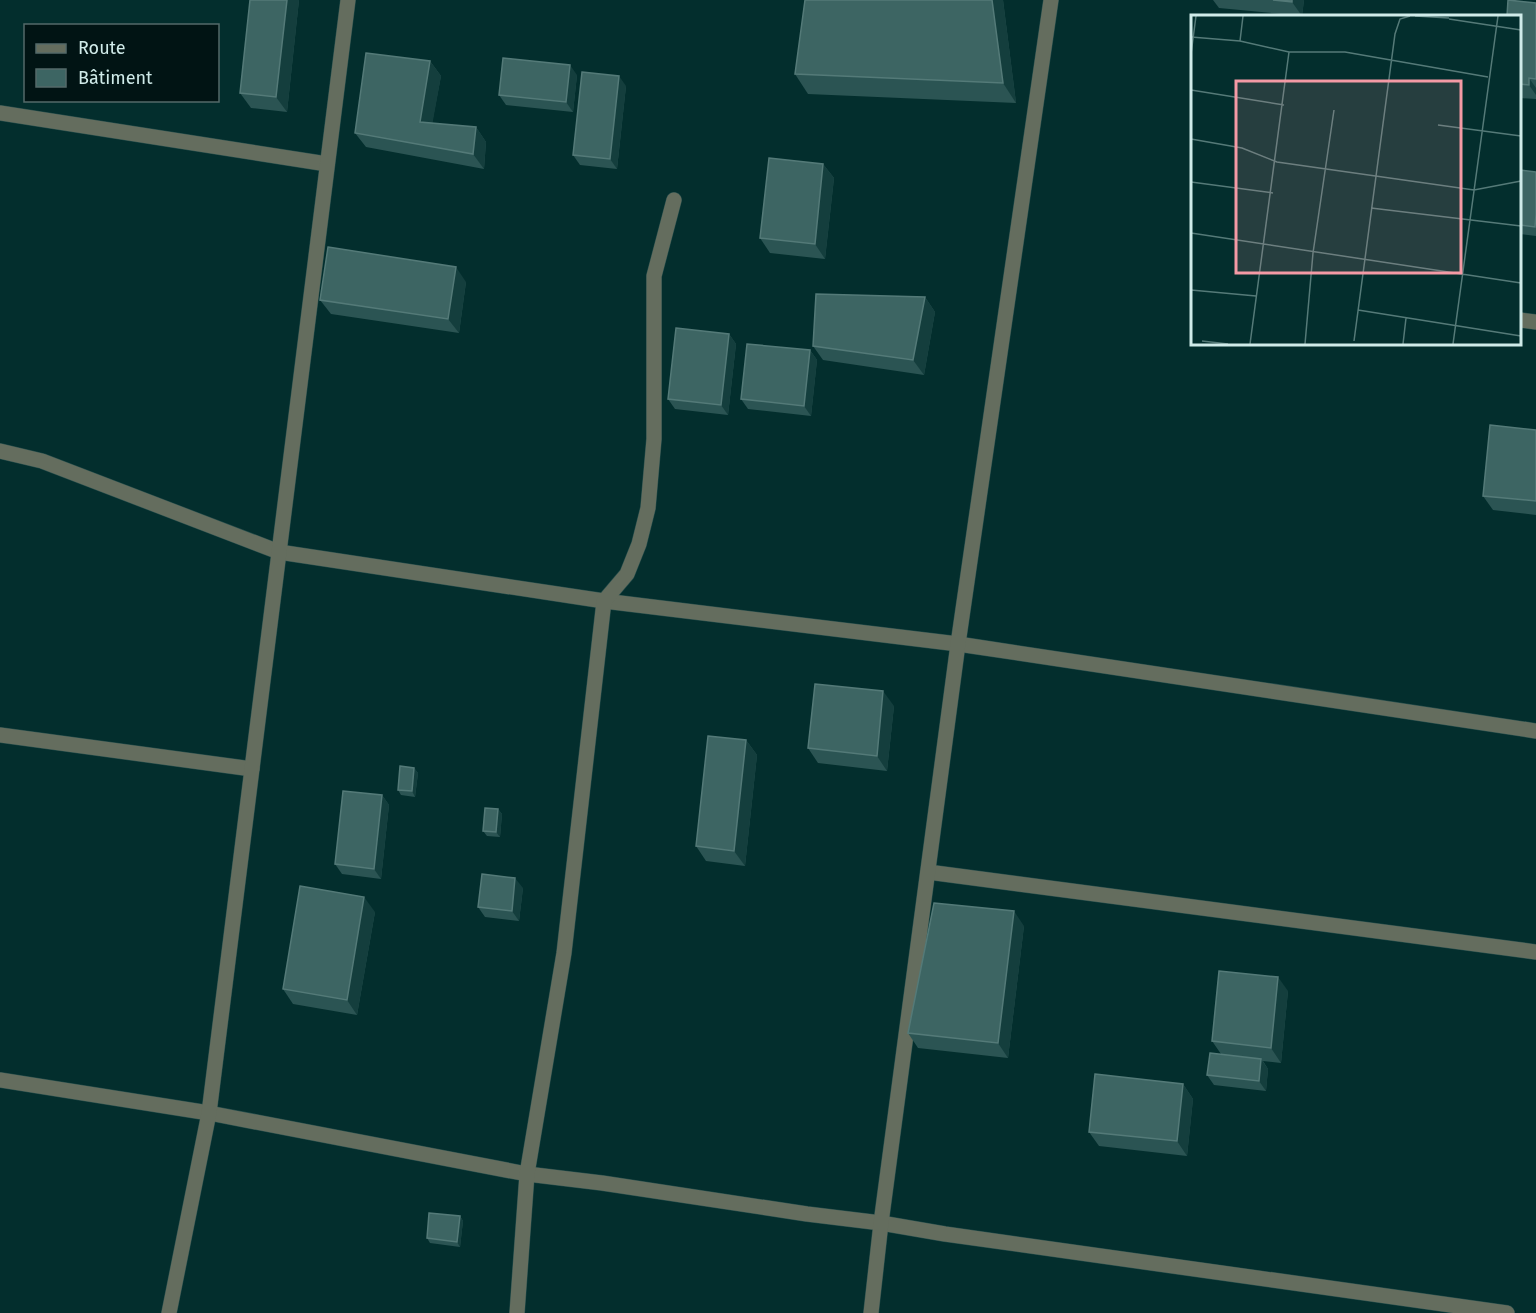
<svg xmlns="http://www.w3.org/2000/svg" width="1536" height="1313" font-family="'Fira Sans',sans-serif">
<rect width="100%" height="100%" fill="#032e2d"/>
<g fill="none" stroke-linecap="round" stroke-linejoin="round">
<g stroke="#244c4b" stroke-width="16">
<g id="minor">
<polyline points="0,113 327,164"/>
<polyline points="1520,320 1536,322"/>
<polyline points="0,451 42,461 279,552 604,601 958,644 1536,731"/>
<polyline points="0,735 252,769"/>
<polyline points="928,872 1536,952"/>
<polyline points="0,1080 209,1113 527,1174 602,1183 807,1214 881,1223 945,1234 1507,1313"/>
<polyline points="169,1313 209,1113 348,0"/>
<polyline points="517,1313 527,1174 564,953 604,601 627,574 639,544 648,508 654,439 654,276 674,200"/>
<polyline points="871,1313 881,1223 958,644 1051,0"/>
</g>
</g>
<use href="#minor" stroke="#646d5e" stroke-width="15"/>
</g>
<g fill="#2b5453">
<polygon points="250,0 299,0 287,112 251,108 240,93"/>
<polygon points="805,0 1003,0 1016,103 808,94 795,74"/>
<polygon points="1213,0 1304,0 1302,16 1219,8"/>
<polygon points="1536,3 1536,99 1520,98 1520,16"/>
<polygon points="430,61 441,76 432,123 476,127 486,142 484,169 366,147 355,133"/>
<polygon points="577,75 573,112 506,105 499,95"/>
<polygon points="626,86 617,169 580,165 573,155"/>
<polygon points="823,164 834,178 825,259 770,253 760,238"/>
<polygon points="1520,170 1536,172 1536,236 1520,234"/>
<polygon points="466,282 459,333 331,314 320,300"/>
<polygon points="925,297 935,312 924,375 823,360 813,346"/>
<polygon points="729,334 736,344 728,415 675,409 668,399"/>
<polygon points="810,350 817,360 811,416 748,409 741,399"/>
<polygon points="1536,430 1536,515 1493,510 1483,496"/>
<polygon points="894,706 887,771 818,763 808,748"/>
<polygon points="746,740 757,755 745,866 706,861 696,846"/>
<polygon points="414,768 418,773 415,797 401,795 398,790"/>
<polygon points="382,795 389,805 381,879 342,874 335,864"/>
<polygon points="498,809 502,814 500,837 487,836 483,831"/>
<polygon points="523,888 519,921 485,917 478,907"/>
<polygon points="375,912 357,1015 293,1004 283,989"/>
<polygon points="1024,926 1008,1058 918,1048 908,1033"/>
<polygon points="1288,991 1281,1063 1263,1061 1268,1069 1266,1091 1214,1085 1207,1075 1221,1054 1212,1041"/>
<polygon points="1183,1084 1193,1099 1187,1156 1099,1146 1089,1132"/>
<polygon points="460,1216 463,1221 460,1247 430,1243 427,1238"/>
</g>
<g fill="#143e3d">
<polygon points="287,0 299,0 287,112 276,97"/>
<polygon points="992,0 1003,0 1016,103 1003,83"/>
<polygon points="1292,0 1304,0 1302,16 1292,2"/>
<polygon points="430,61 441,76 430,137 420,122"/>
<polygon points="570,65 577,75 573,112 566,102"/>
<polygon points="619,76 626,86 617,169 610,159"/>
<polygon points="1529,78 1536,88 1536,95 1529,85"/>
<polygon points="476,127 486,142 484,169 473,154"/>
<polygon points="823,164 834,178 825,259 815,244"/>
<polygon points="456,267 466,282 459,333 448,319"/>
<polygon points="925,297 935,312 924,375 913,360"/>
<polygon points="729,334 736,344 728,415 721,405"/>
<polygon points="810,350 817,360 811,416 804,406"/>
<polygon points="883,691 894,706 887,771 877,756"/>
<polygon points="746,740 757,755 745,866 734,851"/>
<polygon points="414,768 418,773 415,797 412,791"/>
<polygon points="382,795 389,805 381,879 374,869"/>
<polygon points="498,809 502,814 500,837 496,832"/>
<polygon points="515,878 523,888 519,921 512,911"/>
<polygon points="364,897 375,912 357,1015 347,1000"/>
<polygon points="1014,911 1024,926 1008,1058 998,1043"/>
<polygon points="1278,977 1288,991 1281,1063 1271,1048"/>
<polygon points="1261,1059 1268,1069 1266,1091 1259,1081"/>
<polygon points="1183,1084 1193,1099 1187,1156 1177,1141"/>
<polygon points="460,1216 463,1221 460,1247 457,1242"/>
</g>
<g fill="#3d6563" stroke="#547a78" stroke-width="1.5">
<polygon points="250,0 287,0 276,97 240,93"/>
<polygon points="805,0 992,0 1003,83 795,74"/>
<polygon points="1273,0 1292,0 1292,2"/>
<polygon points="1508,0 1536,3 1536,79 1529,78 1529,85 1520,84 1520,16 1507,16"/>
<polygon points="366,53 430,61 420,122 476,127 473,154 355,133"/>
<polygon points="503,58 570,65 566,102 499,95"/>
<polygon points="582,72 619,76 610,159 573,155"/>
<polygon points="769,158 823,164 815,244 760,238"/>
<polygon points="1520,170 1536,172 1536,214 1535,227 1520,225"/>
<polygon points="328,247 456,267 448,319 320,300"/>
<polygon points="816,294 925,297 913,360 813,346"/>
<polygon points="676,328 729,334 721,405 668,399"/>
<polygon points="747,344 810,350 804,406 741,399"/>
<polygon points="1490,425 1536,430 1536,501 1483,496"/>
<polygon points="815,684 883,691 877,756 808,748"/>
<polygon points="708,736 746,740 734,851 696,846"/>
<polygon points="400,766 414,768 412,791 398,790"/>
<polygon points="343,791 382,795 374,869 335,864"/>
<polygon points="485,808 498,809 496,832 483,831"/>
<polygon points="482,874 515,878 512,911 478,907"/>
<polygon points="300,886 364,897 347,1000 283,989"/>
<polygon points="934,903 1014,911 998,1043 908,1033"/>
<polygon points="1219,971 1278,977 1271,1048 1212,1041"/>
<polygon points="1210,1053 1261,1059 1259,1081 1207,1075"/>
<polygon points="1095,1074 1183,1084 1177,1141 1089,1132"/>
<polygon points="429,1213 460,1216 457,1242 427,1238"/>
</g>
<g transform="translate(1191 15)">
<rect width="330" height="330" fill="#032e2d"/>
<path fill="none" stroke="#557a78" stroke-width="1.5" d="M224,1L258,3M258,4L330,15M0,22L49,26L98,37H154L297,62M49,26L52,1M0,39L5,1M0,75L93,90M247,110L330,121M0,124L51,133L86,147L283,175L330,166M0,167L82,178M180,193L330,211M0,218L330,268M0,275L65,281M167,295L330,321M11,326L37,329M163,326L204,19L209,4L219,1M59,329L98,37M114,329L122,238L143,95M212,329L215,303M262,329L307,1"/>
<path fill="#f49aa5" fill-opacity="0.15" stroke="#f49aa5" stroke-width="3" d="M45,66H270V258H45Z"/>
<rect width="330" height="330" fill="none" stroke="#d0ebe9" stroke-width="3"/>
</g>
<rect x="24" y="24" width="195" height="78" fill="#011414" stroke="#546a69" stroke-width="1.5"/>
<rect x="36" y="44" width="30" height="9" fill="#646d5e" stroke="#546a69" stroke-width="1.5"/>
<text x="78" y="54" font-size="18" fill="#d0ebe9">Route</text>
<rect x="36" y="69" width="30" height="18" fill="#3d6563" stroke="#546a69" stroke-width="1.5"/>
<text x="78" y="84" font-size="18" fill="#d0ebe9">Bâtiment</text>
</svg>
